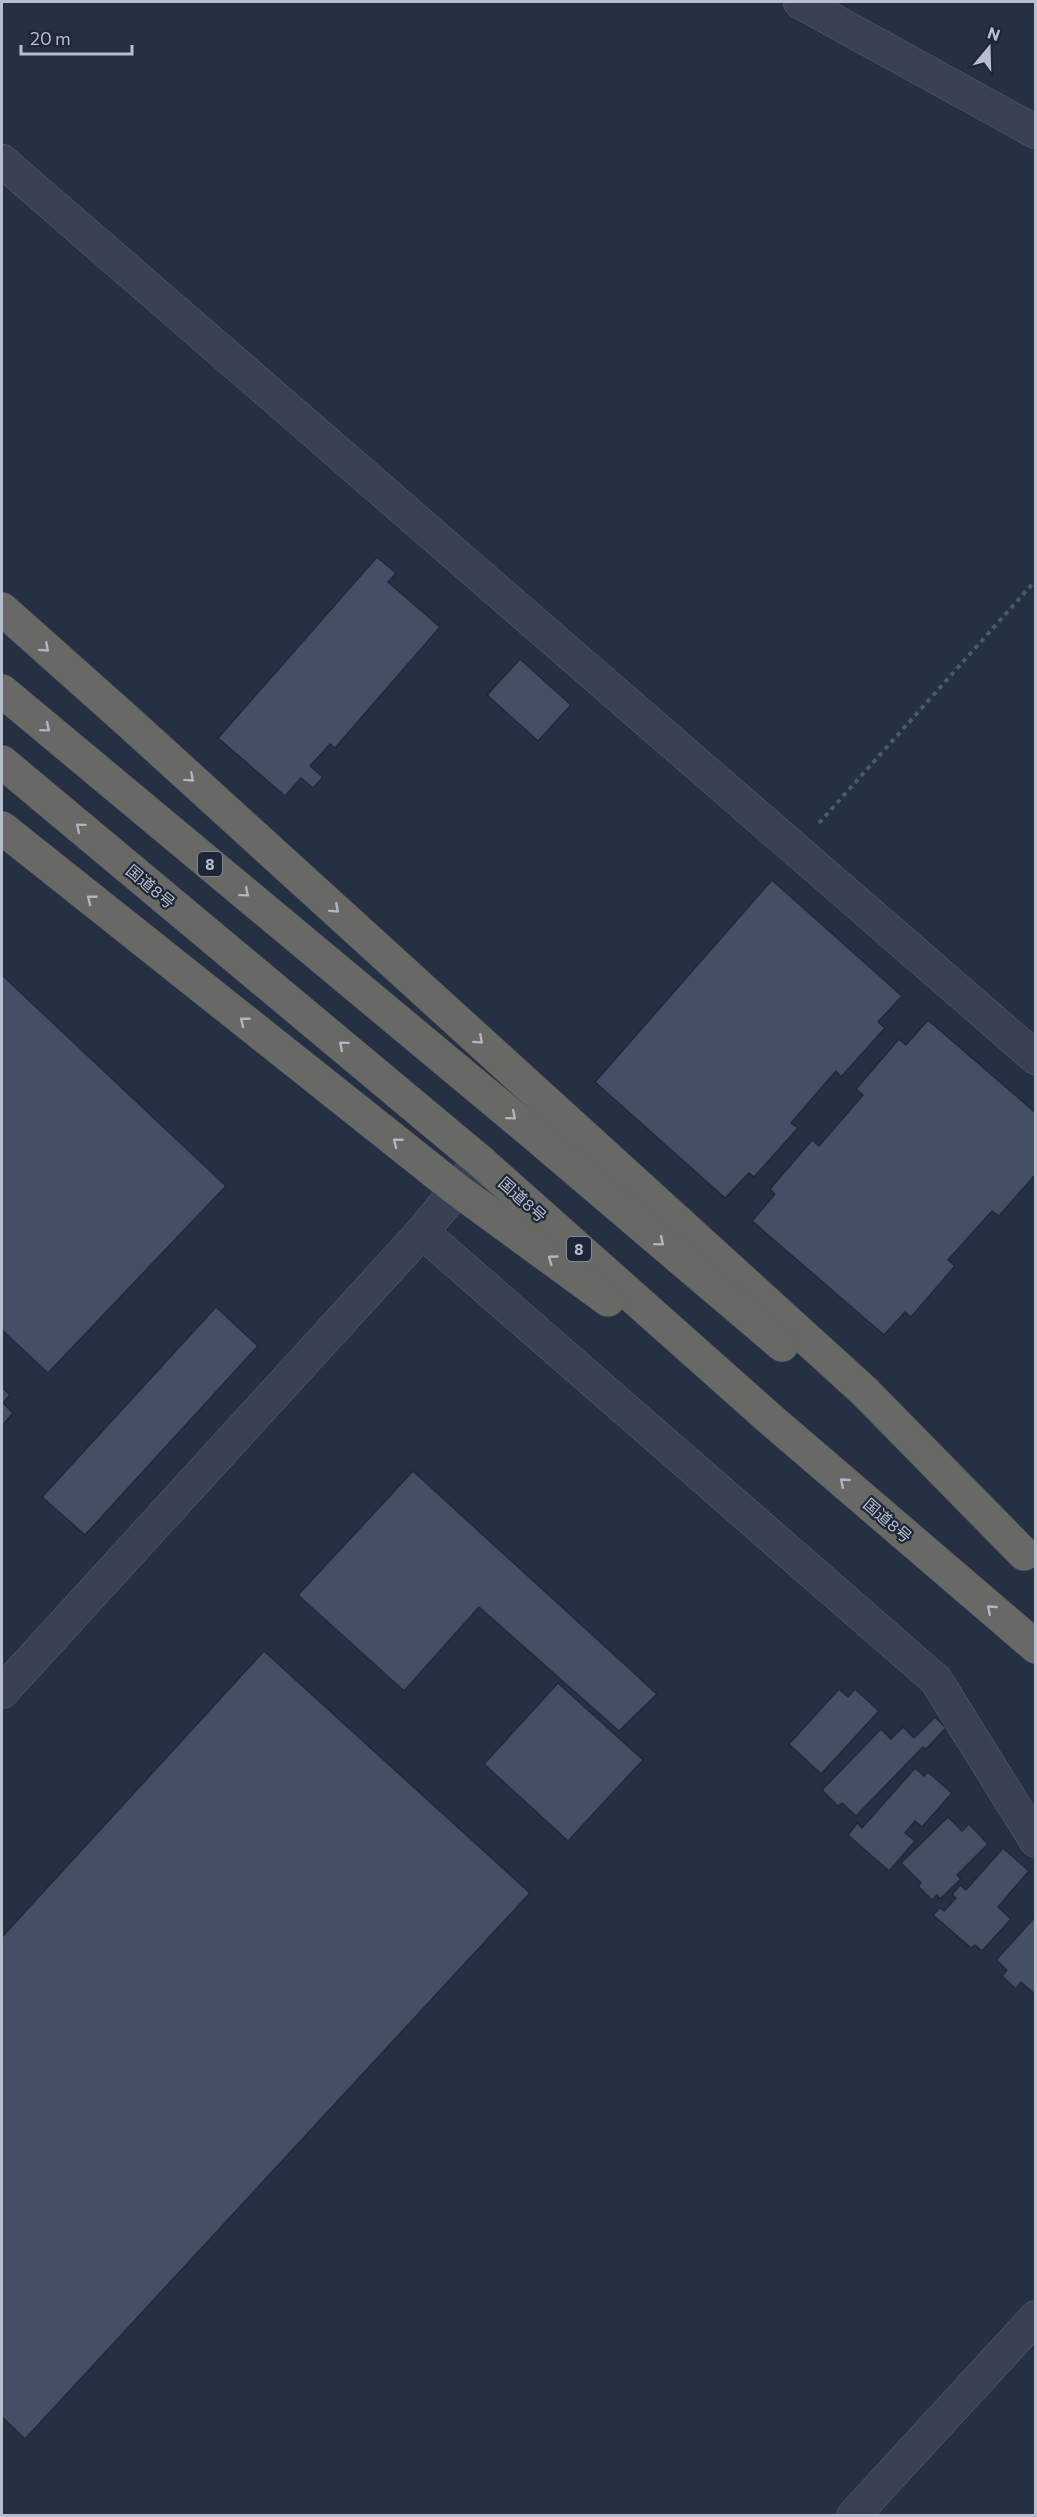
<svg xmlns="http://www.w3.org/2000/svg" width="1037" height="2517" font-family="Commissioner,'Noto Sans JP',sans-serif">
<rect width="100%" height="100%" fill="#253043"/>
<g fill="#444f65" stroke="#20293a" stroke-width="1.5">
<polygon points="377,557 396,573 388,582 440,627 335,748 330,744 310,766 323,777 313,788 301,778 285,796 218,738"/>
<polygon points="520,659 571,705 538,741 487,695"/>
<polygon points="772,880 902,996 878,1022 885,1028 841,1077 836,1071 791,1123 798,1128 754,1177 749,1173 725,1198 595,1082"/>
<polygon points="2,975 226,1186 48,1373 2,1330"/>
<polygon points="928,1020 1036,1113 1036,1174 999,1216 992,1211 948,1260 955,1266 911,1317 905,1312 884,1335 752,1221 775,1194 770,1189 812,1140 819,1146 863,1095 856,1089 899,1039 906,1045"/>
<polygon points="216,1307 258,1346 85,1535 42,1497"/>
<polygon points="2,1387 10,1395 3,1403 13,1413 2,1426"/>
<polygon points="413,1471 657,1694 619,1731 479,1607 404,1691 298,1595"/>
<polygon points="264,1651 530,1893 25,2439 2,2417 2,1937"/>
<polygon points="558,1683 643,1760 568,1841 484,1764"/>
<polygon points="839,1689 848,1697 855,1689 879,1711 821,1774 789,1744"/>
<polygon points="935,1717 946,1728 925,1750 923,1747 856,1816 842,1803 838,1806 822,1790 881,1729 891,1739 903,1727 914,1738"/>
<polygon points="915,1768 924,1776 928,1772 952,1793 922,1827 915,1821 905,1833 915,1841 889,1871 848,1835 857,1823 862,1828"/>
<polygon points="948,1817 962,1831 969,1824 988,1844 957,1875 961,1879 940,1899 937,1895 932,1900 918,1886 921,1883 901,1863"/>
<polygon points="1003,1848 1029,1871 998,1907 1011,1919 982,1951 975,1945 971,1948 933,1915 940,1908 944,1911 956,1898 952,1895 960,1885 966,1890"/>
<polygon points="1036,1916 1036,1995 1021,1982 1016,1989 1002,1976 1007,1970 996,1960"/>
</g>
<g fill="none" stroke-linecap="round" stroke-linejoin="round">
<g stroke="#586070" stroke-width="34">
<g id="minor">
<polyline points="2,161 1036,1058"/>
<polyline points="422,1232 936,1680 1036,1841"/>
<polyline points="2,1692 422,1232 480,1161"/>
<polyline points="853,2516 1036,2317"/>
</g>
</g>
<g stroke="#586070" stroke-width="34">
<polyline id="tertiary" points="800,2 1036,132"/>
</g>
<g stroke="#444d5d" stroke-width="34">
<g id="trunk">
<polyline points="2,609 131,724 864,1391 1024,1554"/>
<polyline points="2,691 528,1129 782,1345"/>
<polyline points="2,762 480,1161 769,1418 1036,1647"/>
<polyline points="2,828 456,1189 608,1300"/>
</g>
</g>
<polyline stroke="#455c61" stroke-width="4" stroke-dasharray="4.5 4.5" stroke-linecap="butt" points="819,823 1036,580"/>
<use href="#minor" stroke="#394253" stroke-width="33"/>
<use href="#tertiary" stroke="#394253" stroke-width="33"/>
<use href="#trunk" stroke="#686864" stroke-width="33"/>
</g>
<defs><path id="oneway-chevron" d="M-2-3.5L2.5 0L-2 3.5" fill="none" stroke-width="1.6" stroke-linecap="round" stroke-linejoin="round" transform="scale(1.5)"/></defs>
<g stroke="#afb5c2">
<use href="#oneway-chevron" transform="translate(45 648) rotate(42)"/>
<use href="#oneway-chevron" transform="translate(46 728) rotate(40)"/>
<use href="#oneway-chevron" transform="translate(190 778) rotate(42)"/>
<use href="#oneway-chevron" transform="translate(80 827) rotate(-140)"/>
<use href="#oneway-chevron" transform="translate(245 893) rotate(40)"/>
<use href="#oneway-chevron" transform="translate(91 899) rotate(-142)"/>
<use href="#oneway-chevron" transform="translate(335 909) rotate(42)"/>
<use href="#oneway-chevron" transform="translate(244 1021) rotate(-142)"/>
<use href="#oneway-chevron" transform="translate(479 1040) rotate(42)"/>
<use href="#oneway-chevron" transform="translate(343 1045) rotate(-140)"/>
<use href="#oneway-chevron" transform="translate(512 1116) rotate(40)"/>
<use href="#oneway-chevron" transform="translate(397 1142) rotate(-142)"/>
<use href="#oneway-chevron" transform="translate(660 1242) rotate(40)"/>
<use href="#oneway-chevron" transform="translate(552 1259) rotate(-144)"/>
<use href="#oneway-chevron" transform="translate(844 1482) rotate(-139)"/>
<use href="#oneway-chevron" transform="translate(991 1609) rotate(-139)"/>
</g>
<g text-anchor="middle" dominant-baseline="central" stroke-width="4.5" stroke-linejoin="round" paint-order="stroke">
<g fill="#1e2738" stroke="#8991a0" stroke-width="1.5">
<rect x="198" y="852" width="24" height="24" rx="4.5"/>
<rect x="567" y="1237" width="24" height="24" rx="4.5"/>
</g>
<g font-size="15" font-weight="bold" fill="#b7becd">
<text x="210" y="864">8</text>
<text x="579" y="1249">8</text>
</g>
<g font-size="16" fill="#b7becd" stroke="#1e2738">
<text transform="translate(151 886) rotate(40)">国道8号</text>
<text transform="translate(523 1199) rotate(42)">国道8号</text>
<text transform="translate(888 1520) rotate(41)">国道8号</text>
</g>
</g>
<rect width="1037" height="2517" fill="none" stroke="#b7becd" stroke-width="6"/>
<g transform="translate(989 48) rotate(19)" stroke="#1e2738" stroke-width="4.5" paint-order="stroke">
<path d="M0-4.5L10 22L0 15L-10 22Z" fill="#b7becd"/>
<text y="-9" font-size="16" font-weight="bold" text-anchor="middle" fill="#b7becd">N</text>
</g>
<path d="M21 45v9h111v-9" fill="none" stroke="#b7becd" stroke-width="3"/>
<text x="30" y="45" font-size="18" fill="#b7becd" stroke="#1e2738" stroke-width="4.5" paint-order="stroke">20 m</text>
</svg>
